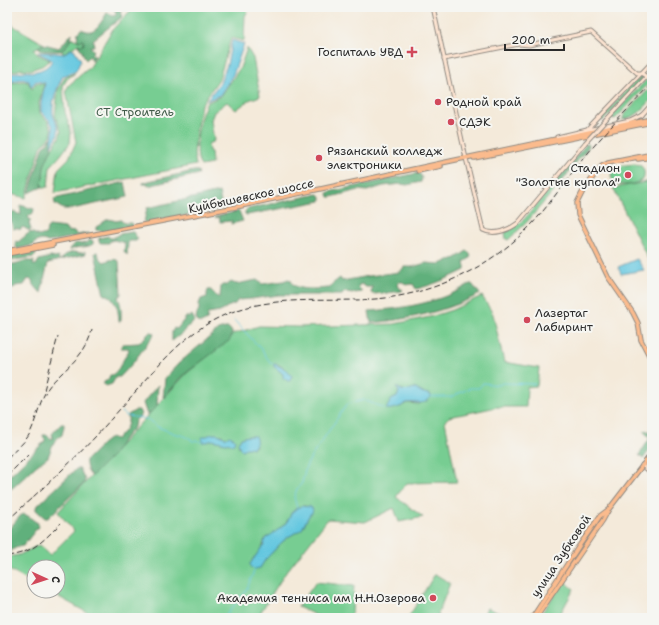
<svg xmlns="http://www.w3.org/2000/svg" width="659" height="625" font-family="'Shantell Sans',sans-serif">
<rect width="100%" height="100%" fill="#f6f6f2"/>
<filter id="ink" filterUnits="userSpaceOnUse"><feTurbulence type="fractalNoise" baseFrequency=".025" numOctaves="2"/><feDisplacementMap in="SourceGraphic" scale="8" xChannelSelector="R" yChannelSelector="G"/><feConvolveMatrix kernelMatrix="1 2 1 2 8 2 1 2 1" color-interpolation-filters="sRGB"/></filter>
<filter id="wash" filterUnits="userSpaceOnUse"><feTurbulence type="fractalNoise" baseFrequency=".012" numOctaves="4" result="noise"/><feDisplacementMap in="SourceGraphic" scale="16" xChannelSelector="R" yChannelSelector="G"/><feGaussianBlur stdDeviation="0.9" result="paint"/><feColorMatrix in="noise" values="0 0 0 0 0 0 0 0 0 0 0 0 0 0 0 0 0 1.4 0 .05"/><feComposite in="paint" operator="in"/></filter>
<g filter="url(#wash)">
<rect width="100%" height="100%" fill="#f4eada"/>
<g fill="#77cd92" stroke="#517c5e" fill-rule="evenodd">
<polygon points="134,7 250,7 245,16 244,41 231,38 219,79 201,105 196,131 194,154 196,165 55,193 58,169 69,158 76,142 66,91 69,85 90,67 112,30"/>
<polygon points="7,22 44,44 34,49 37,54 50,60 42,66 30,70 22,69 7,73"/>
<polygon points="72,38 79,41 83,40 84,44 82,46 78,44 63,54 62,51 69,42"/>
<path d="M247,48L253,58L260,96L249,100L236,110L227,102L214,112L211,120L214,141L208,144L209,151L211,152L212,164L201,166C195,160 197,133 199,125C200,117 204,110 206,103L221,96L240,68Z"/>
<polygon points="75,73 67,79 63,86 65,112 71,132 70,143 60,156 50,167 48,187 42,187 44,166 52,148 59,138 61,131 55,116 58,90 65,77"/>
<polygon points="640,76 644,78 603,121 600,119 636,80 638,81 639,77"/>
<polygon points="647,79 652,80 616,118 613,119 613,117 610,117"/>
<polygon points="22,81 28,82 32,89 36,83 44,84 39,103 40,113 48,121 52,130 51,136 41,147 26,198 7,193 7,84"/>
<path d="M652,86V99C642,110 637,117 622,120L624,117L623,116Z"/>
<path d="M634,164C644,164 646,172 643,180C636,184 621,187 614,183L611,176L613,169L618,166Z"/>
<polygon points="652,181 652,267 613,188"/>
<path d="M552,186H555L556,188L526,223L508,240L506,239L505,232C523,227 539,199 552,186Z"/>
<path d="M482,296L493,314L504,362L539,368L537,386L527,387L526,407H497L449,417L445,421L457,482L407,483L396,497L423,517L399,522L394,508L365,522L328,519L284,575L257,618H97L48,591H58V567H34V584L7,569V557L19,555L39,545L50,555L74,531L58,512L187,373L217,349L233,334L259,326L299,327L394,324L430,317L452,310ZM277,364L284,368L292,376L291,379L286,380L283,374L274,366ZM397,388L407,391L414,388L421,392L431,395L419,404L407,403L400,407L391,400L397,397L399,392ZM212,434L222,435L224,438L230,437L232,438L231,444L212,440L202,442L205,437ZM251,436L256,446L253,448L251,447L248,448L239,447L238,443C240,436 245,437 251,436ZM304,506L311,507L310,514L306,521L302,529L288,537L281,543L265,560L260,568L250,564L262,547L266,538L271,536L286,523L291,515V513L297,508Z"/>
<polygon points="435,574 450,583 438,614 438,616 442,618 408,618"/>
<polygon points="564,581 574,589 558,618 538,618"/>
<polygon points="316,582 354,586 352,612 348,618 322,618 298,607 301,603"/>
<polygon points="487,608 504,615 502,618 482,618"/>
</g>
<g fill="#61b07c" stroke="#466e54">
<path d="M114,7L118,8L119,7H123L120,12L122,17L93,40L94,46H90L94,51L91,54L95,56L92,60L90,56L86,60L78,44L82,45L84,44L83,40L79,41L77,40L78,32L81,29C84,30 88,32 91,31C98,29 103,19 107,13H109L112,16L116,15V12L113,9Z"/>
<path d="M72,33C71,41 67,45 62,51H43L38,47L44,44L59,48Z"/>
<polygon points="52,137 51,146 52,148 44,166 42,187 29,193 43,148"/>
<polygon points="586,144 588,144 589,146 560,184 558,185 556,184 558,178"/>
<polygon points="194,171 198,171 199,174 148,186 147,184 143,184 143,183 149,181"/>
<polygon points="418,173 420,174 422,178 421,182 407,185 401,184 383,186 367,191 359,190 331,197 329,197 328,194 329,192"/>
<polygon points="125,182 128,197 72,209 63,209 55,204 54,199"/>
<path d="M219,192C220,196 222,204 220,209L147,223L144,222L147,208Z"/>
<polygon points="318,194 320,195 321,198 321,201 247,215 245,214 245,212 247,209"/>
<polygon points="20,205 34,209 33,213 28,217 31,221 29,223 31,230 28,230 23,227 19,230 17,228 13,229 10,218 7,217 7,211 9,213 14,212 21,215"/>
<polygon points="239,211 243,221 231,224 231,223 233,221 220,222 219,217 215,218 214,217"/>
<path d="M109,219L116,221L121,220C124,224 126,223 131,223L132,224V226L104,232C101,230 99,231 96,230V227C101,225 103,221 109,219Z"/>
<path d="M49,226L65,228L67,231L75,232L77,235L88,233H89V234L48,242C42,239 40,240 34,243V245L17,249L15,243L16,241L18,242L30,232L33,233L39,236L46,234L47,228Z"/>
<polygon points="132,232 133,232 138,239 136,241 129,241 128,243 127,255 124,251 125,244 125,243 114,240 110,241 109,243 101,243 99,242 99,238 108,236 110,238 113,238 119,234"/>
<path d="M92,240L93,241V244C86,249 78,245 71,250H70V248C73,244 76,242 81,244L88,242V241Z"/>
<polygon points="34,251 35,251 36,255 34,257 7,261 7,256"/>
<path d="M467,251L469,252L471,256L469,259L464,262C464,265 466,267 465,270C449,278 433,285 416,289L413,284L406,285L403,282H399L397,285L398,287L403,290L402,291L387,293L372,294L371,292L373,287H366L362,284L359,285L358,287L362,291V292L354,293L345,292L342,295H279L251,299L238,300L235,304L227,307L220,312L208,314L207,315L208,317L207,320L201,323L198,322L196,318L197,313L199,311V304L201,299L207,297V293L208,290H211L217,297H219L220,296L221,287L222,285H227L231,282L236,284L257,280L262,284L284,281L288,279L291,280C293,293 321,288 330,288L332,284L340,278L342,281L369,276L400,272L404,267H412L426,263L440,264L456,258Z"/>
<polygon points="73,252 80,253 85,252 86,254 48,263 41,293 33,284 32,280 28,279 24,285 15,286 14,289 7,288 8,264 16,264 21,263 23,261 34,261 33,265 36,265 39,260 51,257 55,258 58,257 59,260 62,259 65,255"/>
<path d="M96,252H98L99,257L104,262C110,260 113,258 119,261L121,294L118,298C122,305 121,313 121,321L119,322V321C118,308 117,304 108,295H104L95,253Z"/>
<path d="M470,284H472L480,294C444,312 411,319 371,323L369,311C397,309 425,305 451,294C458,291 464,287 470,284Z"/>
<polygon points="192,315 195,321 187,327 185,331 172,341 172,332 174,328 177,329 187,316 188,318"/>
<polygon points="225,328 229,328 232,332 230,340 186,373 163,398 165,378 179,363 218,330"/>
<polygon points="151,331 154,334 153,336 132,364 120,377 116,377 112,384 106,386 104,385 104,382 108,380 110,375 112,375 117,371 129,350 128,348 121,348 122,344 139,343"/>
<polygon points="158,385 157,406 148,415 147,415 143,403 146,399"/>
<path d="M136,410H139L141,414L140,416L135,421L134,427L122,441L113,455L92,476C88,474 85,465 86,460L101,445L111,437L116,439C125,431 129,427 128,415Z"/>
<polygon points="61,424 64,424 64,426 62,435 56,439 53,444 48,457 36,466 16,485 7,492 7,478 45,441 45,439 43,436 43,435 46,435 52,439 53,438 52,434"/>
<polygon points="652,428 652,447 643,459 639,455 650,438 644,432 646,430 649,432"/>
<polygon points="76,469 80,469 85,480 84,483 48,518 45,518 36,510 36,507"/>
<path d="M23,514C29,515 32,520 38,523V527L23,546C16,547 12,549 8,555L7,556V529H9L20,516Z"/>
</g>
<g fill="#63c7e0" stroke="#477986">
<polygon points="232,40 244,44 233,75 220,95 206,101 220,83 227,65"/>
<path d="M71,49H74L81,60L76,71L63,76C57,88 52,100 53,113C53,116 55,119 56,122C61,133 57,137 51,146C54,127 56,126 41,112V102L45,83L36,81L31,87L29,81L22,79L7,83V75L18,72L21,73L24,71C34,74 49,69 52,60L37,52L55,53L63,54Z"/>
<polygon points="637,259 644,270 621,274 618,267"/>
<path d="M274,364H275C281,367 287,370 292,376L290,381H287L285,378L284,379L283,378V374L276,368L274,367Z"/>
<path d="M396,387C404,392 406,391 414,388L421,392L431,395V397C423,407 416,401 407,403C406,403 402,405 402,406C396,408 391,410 386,409L391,400L397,397L399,392Z"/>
<polygon points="212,434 218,434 224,437 225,438 230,436 235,439 234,443 231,444 212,440 207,442 202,442 203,440 201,438"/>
<path d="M255,436C257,441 257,444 253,448L250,447L249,448H246L242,450L240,449L238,443C240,436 248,436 255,436Z"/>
<path d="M301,506L311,507L313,509L312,513L310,514L306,521L302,529L288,537L281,543L265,560L260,568L255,569L251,568L250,564L262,547L264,545V541C272,532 288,527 291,513L297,508Z"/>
</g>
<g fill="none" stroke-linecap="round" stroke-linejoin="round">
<g stroke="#63c7e0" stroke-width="1">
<polyline points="234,320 261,349 270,362 273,364"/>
<polyline points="431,397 451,397 470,388 479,388 483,383 499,385 502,383 535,384"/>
<path d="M121,412L127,416L147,419L158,427L176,434C182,434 186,437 191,439L192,441H194L196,440L202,442"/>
<polyline points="297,508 294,497 297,489 302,483 306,467 311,457 347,404 364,400 386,409"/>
<polyline points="226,615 246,591 255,569"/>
</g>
</g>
</g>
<g filter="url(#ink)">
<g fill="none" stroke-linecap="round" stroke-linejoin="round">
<g stroke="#908a82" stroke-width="5">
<g id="secondary">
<path d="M433,7L465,154L483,230C494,236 509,230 518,223L585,143"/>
<polyline points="444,59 519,44 529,45 591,32 637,73 641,73 647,77"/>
<polyline points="641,116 652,104"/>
<polyline points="607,119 652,71"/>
<polyline points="588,129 652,62"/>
<polyline points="557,137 587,130 630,121 642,115"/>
<polyline points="642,465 652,474"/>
</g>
</g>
<g stroke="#908a82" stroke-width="5.5">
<g id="primary">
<polyline points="652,153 648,155 608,163 602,166 598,170 582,193 577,203 578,215 608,277 633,313 638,323 641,340 652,361"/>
<polyline points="474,158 652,122"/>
<polyline points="638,159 652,157"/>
<polyline points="418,171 441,166"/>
<polyline points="7,251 241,206 451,161 652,119"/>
<polyline points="7,254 53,245"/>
<polyline points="532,618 579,546 600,516 608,510"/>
<polyline points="536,618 603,520 609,509 652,453"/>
</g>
</g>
<use href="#secondary" stroke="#fde4d1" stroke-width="3"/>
<use href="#primary" stroke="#fbbb8d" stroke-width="3.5"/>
<g stroke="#2b2b2b" stroke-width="1" stroke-dasharray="6 3" stroke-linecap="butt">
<polyline points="44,390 58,336"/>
<path d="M7,458C15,450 25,443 30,433C37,419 39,401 48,388C52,382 58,377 63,372C77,359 87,349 92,330"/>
<polyline points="7,476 28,455"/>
<path d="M7,521C37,493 68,466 96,436C112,418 129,399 145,381C166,357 187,334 216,319C272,290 333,306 393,297C445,289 495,263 532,224C552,202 568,176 588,153C608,129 630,107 652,84"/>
<path d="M7,556C33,553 43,541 61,523"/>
</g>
<g stroke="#908a82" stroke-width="5" stroke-linecap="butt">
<polyline id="secondary-bridge" points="585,143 607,119"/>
</g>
<use href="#secondary-bridge" stroke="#fde4d1" stroke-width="3"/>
</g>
</g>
<g fill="#d1495b" stroke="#f6f6f2" stroke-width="1.5">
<path d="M410 46h4v4h4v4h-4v4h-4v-4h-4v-4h4z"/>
<circle cx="438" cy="102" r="4"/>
<circle cx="451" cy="122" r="4"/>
<circle cx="319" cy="158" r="4"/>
<circle cx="628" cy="175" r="4"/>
<circle cx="527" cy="320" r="4"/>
<circle cx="433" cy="598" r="4"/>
</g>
<g text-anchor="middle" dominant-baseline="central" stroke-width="4" stroke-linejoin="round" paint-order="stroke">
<g font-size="12" fill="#2b2b2b" stroke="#f6f6f2" text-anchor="start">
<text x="403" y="52" text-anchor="end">Госпиталь УВД</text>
<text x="446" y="102">Родной край</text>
<text x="459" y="122">СДЭК</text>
<text x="327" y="151">Рязанский колледж<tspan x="327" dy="14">электроники</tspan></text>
<text x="620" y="168" text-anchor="end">Стадион<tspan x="620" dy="14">"Золотые купола"</tspan></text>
<text x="535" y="313">Лазертаг<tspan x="535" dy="14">Лабиринт</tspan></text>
<text x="425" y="598" text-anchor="end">Академия тенниса им Н.Н.Озерова</text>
</g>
<g font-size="12" fill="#425c4a" stroke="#f6f6f2">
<text x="135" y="112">СТ Строитель</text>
</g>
<g font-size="12" fill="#2b2b2b" stroke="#f6f6f2">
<text transform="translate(251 196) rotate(-12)">Куйбышевское шоссе</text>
<text transform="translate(561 556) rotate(-56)">улица Зубковой</text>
</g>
</g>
<rect width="659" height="625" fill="none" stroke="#f6f6f2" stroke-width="24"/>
<g transform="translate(46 579) rotate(93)"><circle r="19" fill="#f6f6f2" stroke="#a5a5a2"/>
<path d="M0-3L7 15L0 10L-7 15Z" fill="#d1495b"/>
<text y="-6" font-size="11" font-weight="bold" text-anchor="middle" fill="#2b2b2b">С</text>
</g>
<path d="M505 44v6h59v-6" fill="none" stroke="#2b2b2b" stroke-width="2"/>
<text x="511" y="44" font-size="12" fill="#2b2b2b" stroke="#f6f6f2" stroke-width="3" paint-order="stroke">200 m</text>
</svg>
